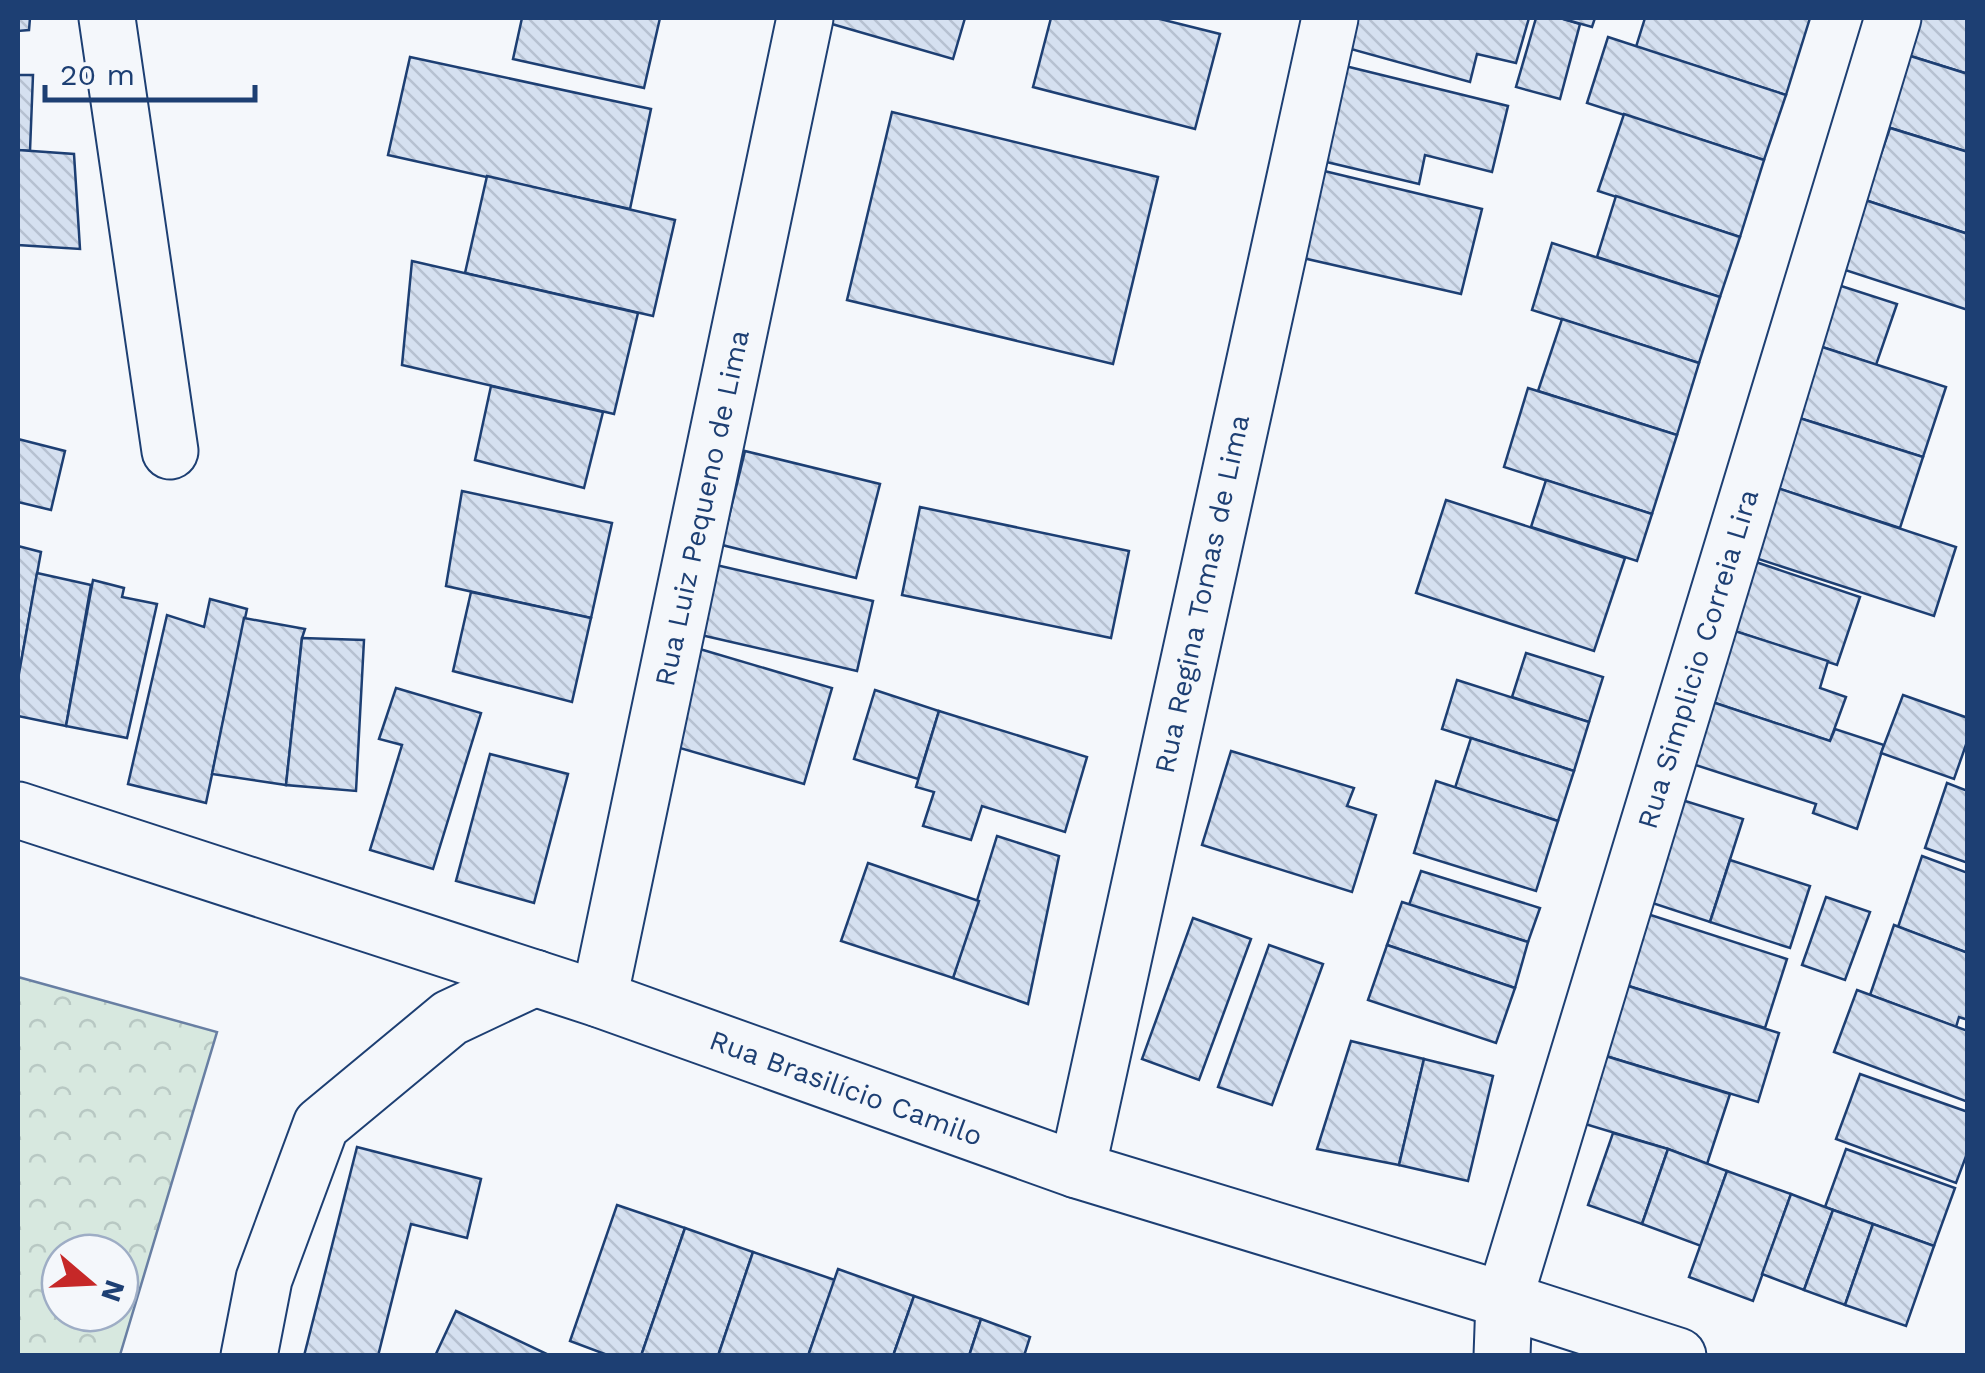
<svg xmlns="http://www.w3.org/2000/svg" width="1985" height="1373" font-family="'Work Sans',sans-serif">
<defs>
<pattern id="park-crowns" width="20" height="18" patternUnits="userSpaceOnUse" patternTransform="scale(2.5)"><rect width="20" height="18" fill="#d7e8df"/><path d="M2 6a3 3 0 1 1 6 0M12 15a3 3 0 1 1 6 0" fill="none" stroke="#b8c8c3"/></pattern>
<pattern id="building-back-hatch" width="6" height="6" patternUnits="userSpaceOnUse" patternTransform="scale(2.5)"><rect width="6" height="6" fill="#d5e0f0"/><path d="M-1 5l2 2M0 0l6 6M5-1l2 2" fill="none" stroke="#b6c1d1"/></pattern>
</defs>
<rect width="100%" height="100%" fill="#f4f7fb"/>
<path fill="url(#park-crowns)" stroke="#687fa3" stroke-width="2.5" fill-rule="evenodd" d="M18,977L217,1032L120,1355H18ZM60,1253H120V1313H60Z"/>
<g fill="url(#building-back-hatch)" stroke="#1d3f73" stroke-width="2.5">
<polygon points="18,18 30,18 29,30 18,31"/>
<polygon points="522,18 660,18 644,88 513,59"/>
<polygon points="811,18 965,18 953,59"/>
<polygon points="1051,18 1156,18 1220,34 1195,129 1033,87"/>
<polygon points="1336,18 1529,18 1516,63 1477,54 1470,82 1329,43"/>
<polygon points="1536,18 1560,18 1580,24 1560,99 1516,87"/>
<polygon points="1560,18 1595,18 1592,27"/>
<polygon points="1645,18 1810,18 1786,95 1636,47"/>
<polygon points="1916,18 1968,18 1968,74 1904,54"/>
<polygon points="1608,37 1786,95 1764,160 1587,103"/>
<polygon points="1904,54 1968,74 1968,152 1881,125"/>
<polygon points="410,57 651,109 630,209 388,155"/>
<polygon points="1337,64 1508,106 1492,172 1425,155 1419,184 1314,159"/>
<polygon points="18,75 33,75 30,151 18,150"/>
<polygon points="892,112 1158,177 1113,364 847,300"/>
<polygon points="1624,114 1764,160 1740,237 1598,191"/>
<polygon points="1890,128 1968,152 1968,234 1865,200"/>
<polygon points="18,150 74,154 80,249 18,245"/>
<polygon points="1316,169 1482,209 1461,294 1294,256"/>
<polygon points="487,176 675,220 653,316 465,273"/>
<polygon points="1616,196 1740,237 1720,297 1597,257"/>
<polygon points="1865,200 1968,234 1968,310 1842,269"/>
<polygon points="1552,243 1720,297 1699,363 1532,310"/>
<polygon points="412,261 638,313 614,414 402,365"/>
<polygon points="1835,284 1897,304 1876,365 1816,345"/>
<polygon points="1562,319 1699,363 1677,435 1538,391"/>
<polygon points="1816,345 1946,387 1923,457 1793,416"/>
<polygon points="491,386 603,412 584,488 475,460"/>
<polygon points="1528,388 1677,435 1652,514 1504,467"/>
<polygon points="1793,416 1923,457 1900,528 1771,486"/>
<polygon points="18,439 65,451 51,510 18,502"/>
<polygon points="745,451 880,484 856,578 722,545"/>
<polygon points="1546,480 1652,514 1637,561 1531,527"/>
<polygon points="1771,486 1956,547 1934,616 1740,553"/>
<polygon points="462,491 612,523 591,618 446,586"/>
<polygon points="1446,500 1625,558 1594,651 1416,593"/>
<polygon points="920,507 1129,551 1111,638 902,595"/>
<polygon points="18,546 41,552 18,679"/>
<polygon points="1735,555 1860,597 1837,665 1713,624"/>
<polygon points="716,565 873,601 857,671 701,635"/>
<polygon points="37,573 91,585 66,726 18,716 18,679"/>
<polygon points="93,580 124,588 122,597 157,604 127,738 66,726"/>
<polygon points="471,592 591,618 572,702 453,671"/>
<polygon points="210,599 247,609 206,803 128,784 167,615 204,627"/>
<polygon points="244,618 305,629 302,638 286,785 212,774"/>
<polygon points="1713,624 1828,661 1820,688 1846,697 1830,741 1691,695"/>
<polygon points="302,638 364,640 356,791 286,785"/>
<polygon points="693,647 832,688 804,784 666,744"/>
<polygon points="1526,653 1603,677 1589,722 1512,697"/>
<polygon points="1457,680 1589,722 1574,771 1442,729"/>
<polygon points="396,688 481,713 433,869 370,850 402,745 379,739"/>
<polygon points="875,690 939,711 918,779 854,759"/>
<polygon points="1691,695 1830,741 1835,729 1884,745 1857,829 1813,813 1816,804 1671,757"/>
<polygon points="1903,695 1968,718 1968,739 1954,779 1881,753"/>
<polygon points="939,711 1087,757 1065,832 982,806 971,840 923,826 934,792 916,787"/>
<polygon points="1471,738 1574,771 1558,821 1455,788"/>
<polygon points="1231,751 1354,788 1347,806 1376,815 1352,892 1202,845"/>
<polygon points="490,754 568,774 534,903 456,881"/>
<polygon points="1436,781 1558,821 1536,891 1414,853"/>
<polygon points="1947,783 1968,791 1968,863 1925,848"/>
<polygon points="1666,795 1743,819 1710,922 1634,897"/>
<polygon points="997,836 1059,856 1028,1004 953,978"/>
<polygon points="1922,856 1968,873 1968,953 1898,927"/>
<polygon points="1730,860 1810,886 1790,948 1710,922"/>
<polygon points="868,863 979,901 953,978 841,941"/>
<polygon points="1421,871 1540,908 1528,942 1409,905"/>
<polygon points="1826,897 1870,912 1845,980 1802,965"/>
<polygon points="1402,902 1528,942 1515,988 1387,945"/>
<polygon points="1632,909 1787,959 1765,1028 1609,980"/>
<polygon points="1193,918 1251,939 1199,1080 1142,1059"/>
<polygon points="1894,925 1968,953 1968,1020 1959,1017 1956,1027 1870,995"/>
<polygon points="1269,945 1323,964 1272,1105 1218,1087"/>
<polygon points="1387,945 1515,988 1496,1043 1368,1000"/>
<polygon points="1609,980 1779,1033 1758,1102 1586,1050"/>
<polygon points="1857,990 1968,1031 1968,1102 1834,1052"/>
<polygon points="1351,1041 1424,1059 1399,1165 1317,1149"/>
<polygon points="1586,1050 1730,1094 1707,1164 1668,1149 1565,1118"/>
<polygon points="1424,1059 1493,1076 1468,1181 1399,1165"/>
<polygon points="1860,1074 1968,1112 1968,1151 1956,1183 1836,1139"/>
<polygon points="1613,1133 1668,1149 1642,1224 1588,1205"/>
<polygon points="357,1147 481,1179 467,1238 411,1224 378,1356 304,1356"/>
<polygon points="1668,1149 1727,1171 1701,1246 1642,1224"/>
<polygon points="1846,1149 1955,1188 1934,1246 1825,1207"/>
<polygon points="1727,1171 1791,1194 1753,1301 1689,1277"/>
<polygon points="1791,1194 1833,1210 1804,1290 1762,1274"/>
<polygon points="617,1205 685,1228 641,1356 610,1356 570,1341"/>
<polygon points="1833,1210 1873,1224 1845,1305 1804,1290"/>
<polygon points="1873,1224 1934,1246 1906,1326 1845,1305"/>
<polygon points="685,1228 753,1252 718,1356 641,1356"/>
<polygon points="753,1252 835,1280 808,1356 718,1356"/>
<polygon points="838,1269 914,1296 893,1356 808,1356"/>
<polygon points="914,1296 981,1319 969,1356 893,1356"/>
<polygon points="456,1311 549,1355 549,1356 435,1356"/>
<polygon points="981,1319 1030,1337 1024,1356 969,1356"/>
</g>
<g fill="none" stroke-linecap="round" stroke-linejoin="round">
<g stroke="#1d3f73" stroke-width="59">
<g id="minor">
<polyline points="107,18 170,451"/>
<polyline points="18,810 599,999 1077,1170 1504,1300 1678,1356"/>
<polyline points="599,999 805,18"/>
<polyline points="1077,1170 1330,18"/>
<polyline points="249,1356 264,1279 321,1125 450,1018 535,978"/>
<polyline points="1502,1356 1504,1300 1893,18"/>
</g>
</g>
<use href="#minor" stroke="#f4f7fb" stroke-width="55"/>
</g>
<g text-anchor="middle" dominant-baseline="central" stroke-width="8" stroke-linejoin="round" paint-order="stroke">
<g font-size="28" fill="#1d3f73" stroke="#f4f7fb">
<text transform="translate(702 508) rotate(-78)">Rua Luiz Pequeno de Lima</text>
<text transform="translate(1202 594) rotate(-78)">Rua Regina Tomas de Lima</text>
<text transform="translate(1698 659) rotate(-73)">Rua Simplicio Correia Lira</text>
<text transform="translate(846 1088) rotate(20)">Rua Brasilício Camilo</text>
</g>
</g>
<rect width="1985" height="1373" fill="none" stroke="#1d3f73" stroke-width="40"/>
<g transform="translate(90 1283) rotate(109)"><circle r="48" fill="#f4f7fb" stroke="#9eadc5" stroke-width="2.5"/>
<path d="M0-8L18 38L0 25L-18 38Z" fill="#c62828"/>
<text y="-15" font-size="28" font-weight="bold" text-anchor="middle" fill="#1d3f73">N</text>
</g>
<path d="M45 85v15h210v-15" fill="none" stroke="#1d3f73" stroke-width="5"/>
<text x="60" y="85" font-size="30" fill="#1d3f73" stroke="#f4f7fb" stroke-width="8" paint-order="stroke">20 m</text>
</svg>
